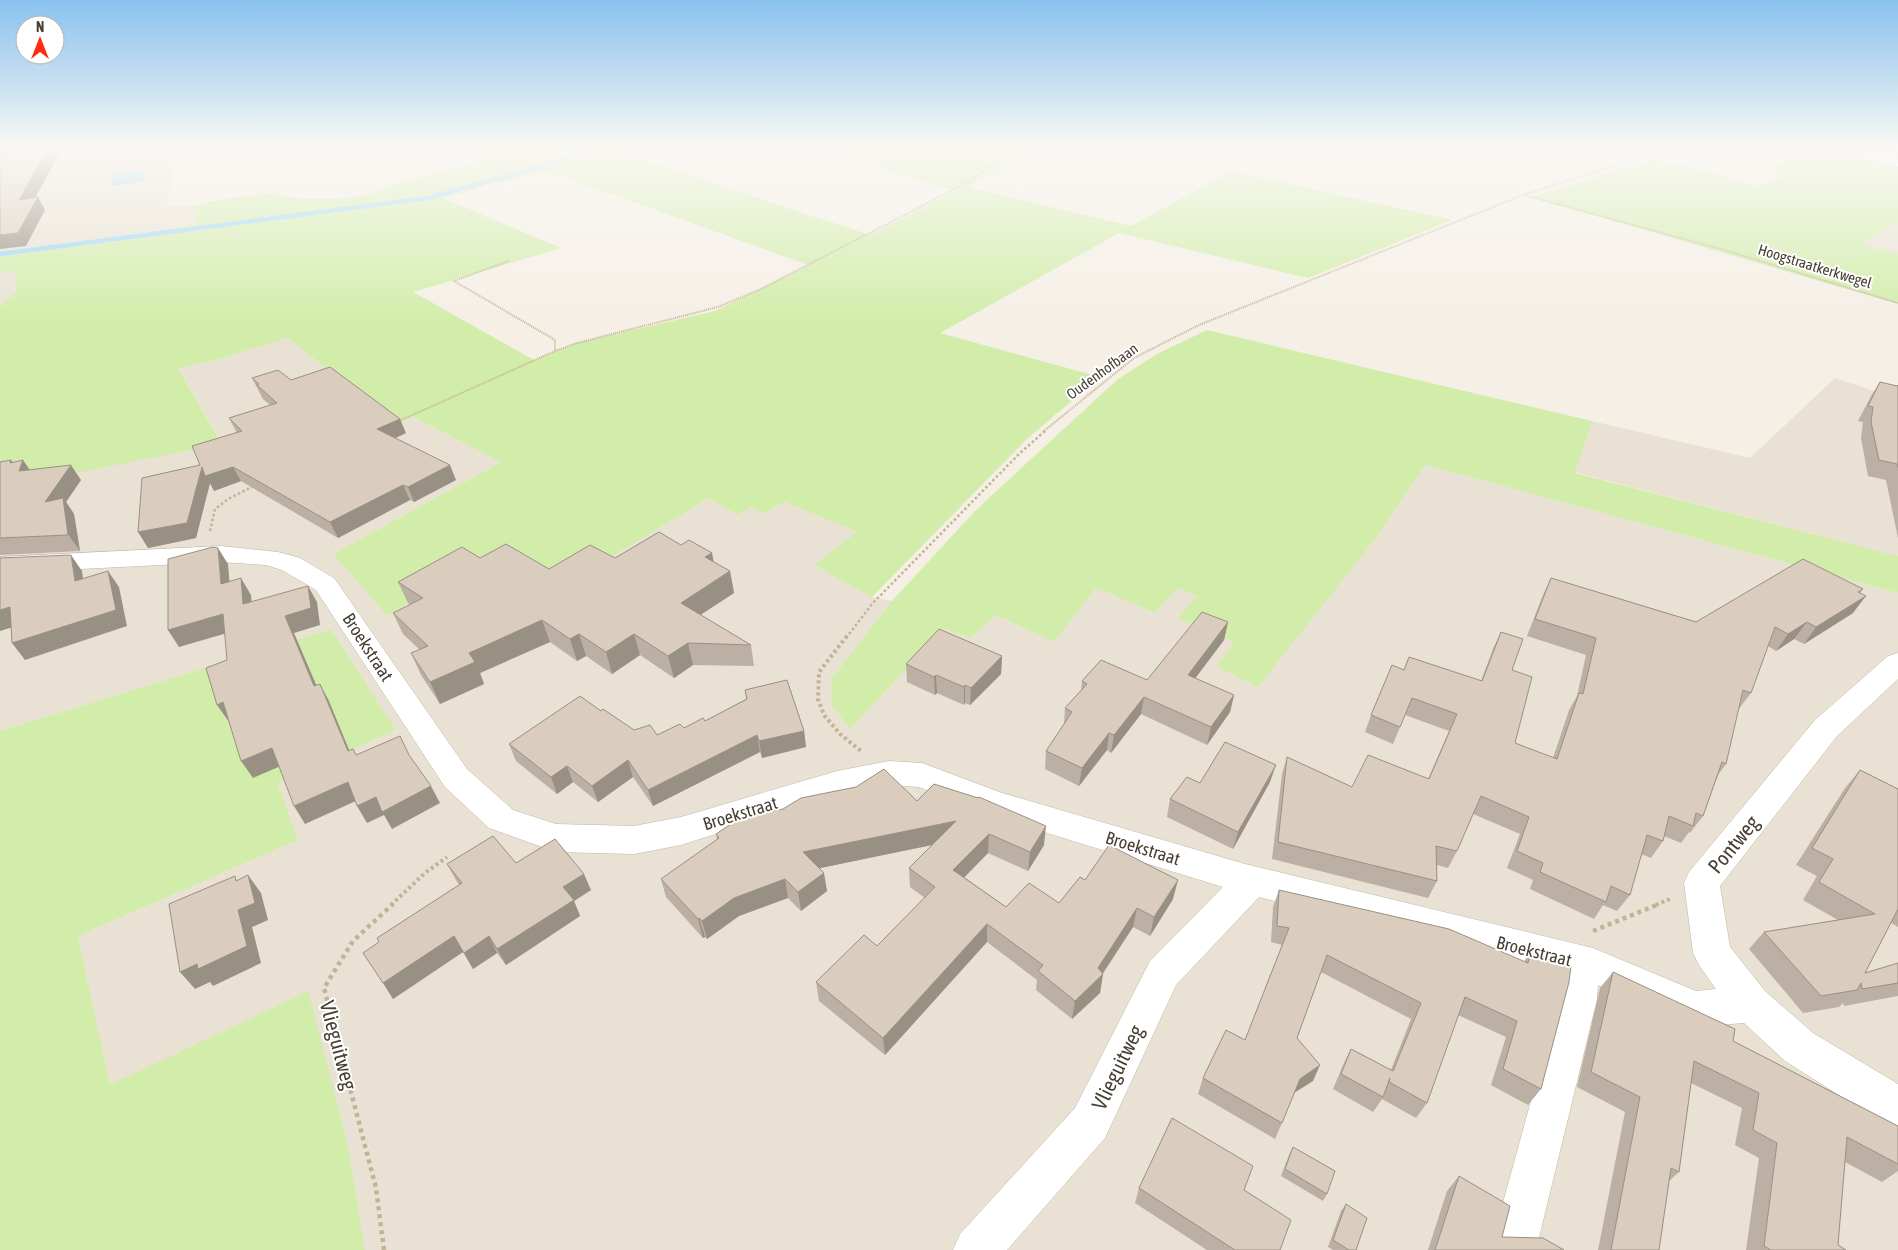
<svg xmlns="http://www.w3.org/2000/svg" width="1898" height="1250" font-family="'Asap Condensed',sans-serif">
<rect width="100%" height="100%" fill="#f5efe6"/>
<g fill="#e9e1d3">
<polygon points="0,148 175,148 167,206 193,206 196,212 195,223 160,232 0,252"/>
<polygon points="1898,222 1898,254 1861,244 1879,234"/>
<polygon points="15,271 16,293 0,306 0,273"/>
<polygon points="288,338 394,423 411,416 501,462 333,554 387,616 470,568 517,550 600,564 709,498 737,515 752,507 762,514 785,502 857,532 815,565 872,597 892,601 831,679 832,706 850,729 944,629 971,638 996,615 1054,642 1096,588 1155,613 1177,588 1197,596 1179,619 1425,465 1898,593 1898,1250 363,1250 308,991 110,1086 78,936 298,840 278,783 396,730 331,629 0,731 0,478 222,443 178,368 216,360"/>
<polygon points="1835,378 1898,399 1898,556 1574,472 1592,421 1750,458"/>
</g>
<g fill="#d2edaa" fill-rule="evenodd">
<path d="M465,148H608L870,235L956,191L811,148H1038L967,187L1131,226L1232,171L1452,220L1308,278L1119,233L940,333L1100,377L1028,438L872,597L814,565L857,532L785,502L762,514L752,507L737,515L709,498L600,564L551,578L517,550L470,568L387,616L333,554L501,462L411,416L394,423L288,338L216,360L178,368L222,444L40,480L0,478V306L16,292L15,271L0,273V252L160,232L195,223L196,212L193,206C218,199 244,195 269,194C281,194 293,198 304,199C331,199 363,200 387,186L476,162ZM545,170L808,265V266L715,311L577,343L534,360L413,292L561,248L443,198Z"/>
<polygon points="1796,153 1837,154 1898,167 1898,222 1861,244 1898,254 1898,304 1532,197 1653,159 1728,176 1725,179 1758,186 1789,173 1770,168"/>
<polygon points="1207,330 1592,421 1575,473 1898,556 1898,593 1425,465 1375,539 1258,687 1217,667 1234,642 1178,619 1197,596 1177,588 1155,613 1096,588 1054,642 996,615 971,638 944,629 850,729 832,706 831,679 892,601 976,510 1118,379 1157,354"/>
<polygon points="331,629 396,730 278,783 298,840 78,936 110,1085 308,991 348,1146 365,1250 0,1250 0,731"/>
</g>
<polygon fill="#9bd6f8" points="145,171 143,182 110,186 114,174"/>
<g fill="none" stroke-linecap="round" stroke-linejoin="round">
<polyline stroke="#9bd6f8" stroke-width="4.5" points="0,254 428,198 557,162 589,148"/>
<g stroke="#c1b7a7" stroke-width="1">
<g id="minor">
<polygon points="1682,148 1858,148 1898,159 1898,167 1845,152 1688,152"/>
<polygon points="221,546 278,552 300,558 334,578 467,769 513,810 556,824 634,826 681,817 837,771 889,761 922,763 1002,793 1245,864 1593,948 1696,991 1716,989 1699,965 1693,953 1684,883 1689,872 1815,720 1888,656 1898,653 1898,679 1837,736 1720,886 1730,947 1765,991 1813,1033 1898,1084 1898,1129 1883,1123 1785,1061 1744,1023 1695,1027 1598,985 1597,999 1536,1250 1490,1250 1559,999 1561,974 1259,897 1176,985 1105,1138 1007,1250 953,1250 960,1234 1075,1108 1150,961 1223,887 982,813 919,787 889,785 837,795 681,845 634,854 556,852 489,828 445,787 316,590 282,570 266,565 221,562 0,573 0,557"/>
</g>
</g>
<g stroke="#c4b297" stroke-width="2" stroke-dasharray="1 1" stroke-linecap="butt">
<polyline points="1524,195 1724,250 1898,303"/>
<polyline points="509,261 454,281 555,340 555,351"/>
<polyline points="397,422 555,351 577,343 718,307 761,289 955,189 993,165"/>
<polyline points="1044,431 1134,358 1199,325 1523,195 1662,151 1663,148"/>
</g>
<g stroke="#c4b297" stroke-width="2.5" stroke-dasharray="2.5 2.5" stroke-linecap="butt">
<polyline points="210,531 215,509 228,499 254,486"/>
<polyline points="846,638 872,604 1019,454 1046,430"/>
</g>
<g stroke="#c4b297" stroke-width="4" stroke-dasharray="3 3" stroke-linecap="butt">
<polyline points="847,636 819,672 818,699 824,715 840,734 861,751"/>
<polyline points="391,905 425,873 447,857"/>
<polyline points="1656,905 1670,899"/>
</g>
<g stroke="#c4b297" stroke-width="4.5" stroke-dasharray="4 4" stroke-linecap="butt">
<polyline points="1593,931 1659,904"/>
<polyline points="384,1250 376,1188 324,988 353,941 393,904"/>
</g>
<use href="#minor" fill="#fff" fill-rule="evenodd"/>
</g>
<g fill="#bbb0a3">
<polygon points="252,378 291,380 406,433 395,438 456,480 414,502 410,500 338,538 241,481 214,491 210,483 196,538 148,548 200,465 237,433 229,418 270,405 263,399"/>
<polygon points="1880,382 1897,386 1898,385 1898,538 1886,480 1868,476 1861,438 1863,422 1858,421 1871,396"/>
<polygon points="0,462 13,462 30,470 81,480 66,502 74,514 80,551 0,555"/>
<polygon points="681,545 712,553 713,562 730,571 734,593 700,615 751,645 754,666 693,665 674,678 640,655 612,674 586,656 577,661 550,642 480,673 484,684 440,704 421,675 411,653 420,650 403,634 393,613 410,605 408,603 398,582 480,558 549,569 615,558"/>
<polygon points="1551,578 1696,622 1863,589 1860,593 1853,613 1804,644 1794,639 1776,651 1768,646 1751,693 1738,710 1726,764 1718,775 1703,816 1690,833 1689,832 1681,843 1664,836 1663,841 1651,858 1641,854 1630,895 1617,911 1603,905 1594,919 1530,889 1533,880 1507,868 1520,834 1473,814 1457,851 1448,868 1437,865 1437,881 1428,898 1272,859 1282,774 1287,757 1352,787 1428,779 1449,731 1405,715 1393,744 1365,732 1371,715 1404,669 1409,657 1481,681 1493,649 1501,632 1512,670 1515,743 1553,758 1569,710 1577,696 1586,655 1527,636 1543,595"/>
<polygon points="1228,622 1224,640 1195,678 1234,695 1230,712 1207,745 1141,714 1111,753 1107,750 1079,786 1045,769 1046,751 1064,725 1065,708 1081,691 1082,681 1147,680"/>
<polygon points="1002,656 1001,674 970,705 965,703 964,705 937,693 935,695 907,682 906,664"/>
<polygon points="745,690 804,731 806,747 762,758 760,752 653,806 633,777 598,802 573,782 557,794 516,761 509,744 601,711 634,730 657,735 705,721 746,699"/>
<polygon points="1860,770 1898,789 1898,927 1891,923 1865,973 1898,963 1898,996 1844,1006 1843,1003 1839,1007 1803,1013 1749,949 1764,932 1838,920 1803,900 1817,876 1796,865 1845,788"/>
<polygon points="1270,782 1233,849 1167,817 1170,799 1200,783"/>
<polygon points="917,801 1044,845 1028,871 988,853 964,877 1006,907 1059,903 1085,880 1173,899 1150,936 1133,927 1103,974 1100,993 1072,1019 1036,990 1037,980 987,942 885,1055 819,1001 816,982 877,946 925,898 910,887 909,868 932,845 820,868 827,891 801,911 788,898 739,916 707,939 705,937 703,938 666,897 661,879 717,840 716,834 762,813"/>
<polygon points="516,863 591,890 574,901 580,916 506,965 497,953 473,969 463,952 393,999 379,942 459,885 456,880 447,864"/>
<polygon points="1279,890 1524,962 1532,949 1541,1089 1528,1105 1491,1085 1506,1037 1458,1015 1427,1103 1416,1118 1382,1099 1373,1112 1333,1089 1343,1065 1351,1049 1391,1070 1411,1019 1321,972 1297,1038 1313,1081 1294,1093 1282,1123 1275,1139 1198,1094 1203,1078 1245,1040 1282,945 1271,942 1273,907"/>
<polygon points="1613,972 1733,1041 1898,1126 1898,1171 1882,1182 1845,1162 1838,1245 1846,1250 1746,1250 1759,1158 1735,1145 1742,1108 1691,1083 1679,1172 1669,1181 1659,1250 1598,1250 1625,1112 1577,1087 1600,988"/>
<polygon points="1293,1147 1327,1194 1323,1201 1281,1176 1289,1155"/>
<polygon points="1459,1176 1502,1237 1564,1250 1428,1250 1447,1191"/>
<polygon points="1139,1188 1280,1250 1207,1250 1135,1203"/>
<polygon points="1346,1204 1356,1250 1333,1250 1328,1247 1341,1211"/>
</g>
<g fill="#999084">
<polygon points="49,148 62,148 27,213 19,200"/>
<polygon points="38,197 45,210 26,246 0,249 0,235"/>
<polygon points="400,419 406,433 383,444 377,429"/>
<polygon points="11,460 19,471 23,460 34,476 22,476 10,463"/>
<polygon points="71,465 81,480 66,502 74,514 80,551 45,502"/>
<polygon points="450,465 456,480 414,502 408,487"/>
<polygon points="202,467 233,467 241,481 214,491 210,483 196,538 148,548 138,532"/>
<polygon points="403,485 410,500 338,538 330,522"/>
<polygon points="218,548 228,564 231,600 221,584"/>
<polygon points="712,553 716,574 705,557"/>
<polygon points="71,555 82,571 86,598 75,581"/>
<polygon points="108,571 119,587 127,626 25,660 12,643"/>
<polygon points="730,571 734,593 685,625 681,603"/>
<polygon points="241,578 251,595 253,621 243,604"/>
<polygon points="308,586 317,602 320,625 294,633 324,703 314,686 285,616"/>
<polygon points="1866,596 1853,613 1804,644 1816,627"/>
<polygon points="10,607 23,624 0,631 0,610"/>
<polygon points="223,614 234,631 179,647 168,630"/>
<polygon points="542,620 550,642 480,673 484,684 440,704 430,682 469,653"/>
<polygon points="1228,622 1224,640 1185,692 1188,675"/>
<polygon points="1807,622 1794,639 1776,651 1788,634"/>
<polygon points="579,634 586,656 577,661 570,639"/>
<polygon points="634,634 640,655 612,674 606,652"/>
<polygon points="688,643 693,665 674,678 668,656"/>
<polygon points="1002,656 1001,674 970,705 971,688"/>
<polygon points="936,675 937,693 935,695 934,677"/>
<polygon points="320,684 329,701 357,769 348,751"/>
<polygon points="965,685 965,703 964,705 964,687"/>
<polygon points="1234,695 1230,712 1207,745 1211,727"/>
<polygon points="1144,697 1141,714 1111,753 1114,735"/>
<polygon points="223,702 234,720 229,722 217,705"/>
<polygon points="804,731 806,747 762,758 759,741"/>
<polygon points="1109,733 1107,750 1079,786 1082,768"/>
<polygon points="757,735 760,752 653,806 648,790"/>
<polygon points="272,748 283,765 253,778 241,761"/>
<polygon points="628,760 633,777 598,802 592,786"/>
<polygon points="1276,765 1270,782 1233,849 1238,832"/>
<polygon points="567,766 573,782 557,794 551,777"/>
<polygon points="348,782 358,800 305,824 294,806"/>
<polygon points="431,786 440,803 392,829 384,815 367,823 357,806 376,797"/>
<polygon points="956,821 956,840 806,871 803,852"/>
<polygon points="1046,826 1044,845 1028,871 1030,852"/>
<polygon points="989,834 988,853 953,889 953,870"/>
<polygon points="824,873 827,891 801,911 798,892"/>
<polygon points="584,874 591,890 574,901 580,916 506,965 497,949 563,887"/>
<polygon points="248,875 261,893 268,920 252,927 261,963 213,986 210,982 195,989 180,972 238,910"/>
<polygon points="785,879 788,898 739,916 707,939 702,921 734,898"/>
<polygon points="1178,880 1173,899 1150,936 1154,917"/>
<polygon points="1137,908 1133,927 1100,977 1103,974 1100,993 1072,1019 1075,1001"/>
<polygon points="699,918 705,937 703,938 698,919"/>
<polygon points="987,924 987,942 885,1055 883,1038"/>
<polygon points="454,936 463,952 393,999 383,983"/>
<polygon points="489,936 497,953 473,969 464,953"/>
<polygon points="1320,1065 1313,1081 1292,1094 1300,1079"/>
</g>
<g fill="#dacdbd" stroke="#999084">
<polygon points="3,148 49,148 19,200 38,197 18,233 0,235 0,152"/>
<polygon points="330,367 400,419 377,429 450,465 408,487 403,485 330,522 233,467 205,476 202,467 187,523 138,532 142,478 200,465 192,446 242,431 229,418 277,403 257,385 259,384 252,378 278,370 291,380"/>
<polygon points="1880,382 1897,386 1898,385 1898,468 1897,464 1879,460 1871,422 1873,407 1868,406"/>
<polygon points="11,460 10,463 23,460 19,471 71,465 45,502 63,498 68,535 0,538 0,462"/>
<polygon points="659,532 681,545 689,540 712,553 705,557 730,571 681,603 751,645 688,643 668,656 634,634 606,652 579,634 570,639 542,620 469,653 475,662 430,682 411,653 428,646 393,613 423,598 398,582 462,547 480,558 506,544 549,569 590,545 615,558"/>
<polygon points="213,547 218,548 221,584 241,578 243,604 308,586 311,608 285,616 314,686 320,684 348,751 353,749 356,755 400,736 409,755 431,786 382,812 376,797 357,806 348,782 294,806 272,748 241,761 223,702 217,705 206,668 227,660 223,614 168,630 168,559"/>
<polygon points="71,555 75,581 108,571 116,610 12,643 10,607 0,610 0,558"/>
<polygon points="1803,559 1863,589 1858,592 1866,596 1816,627 1807,622 1788,634 1775,627 1751,693 1743,690 1726,764 1722,762 1703,816 1696,813 1693,826 1669,816 1663,841 1647,835 1630,895 1611,886 1606,902 1540,872 1543,863 1517,851 1529,817 1481,796 1457,851 1436,846 1437,881 1278,842 1287,757 1352,787 1368,755 1429,779 1457,714 1412,698 1400,727 1371,715 1392,665 1404,670 1409,657 1482,681 1501,632 1523,639 1512,670 1532,677 1515,743 1557,759 1579,693 1583,694 1596,638 1535,619 1551,578 1696,622"/>
<polygon points="1202,612 1228,622 1188,675 1234,695 1211,727 1144,697 1114,735 1109,733 1082,768 1046,751 1072,712 1065,708 1087,684 1082,681 1101,660 1147,680"/>
<polygon points="939,629 1002,656 971,688 965,685 964,687 936,675 934,677 906,664"/>
<polygon points="787,680 804,731 759,741 757,735 648,790 628,760 592,786 567,766 551,777 509,744 580,696 601,711 603,709 634,730 650,725 657,735 680,724 684,728 703,718 705,721 747,699 745,690"/>
<polygon points="1225,742 1276,765 1238,832 1170,799 1187,777 1200,783"/>
<polygon points="884,769 917,801 934,784 978,798 979,797 1046,826 1030,852 989,834 953,870 1006,907 1029,883 1059,903 1080,877 1085,880 1109,845 1178,880 1154,917 1137,908 1098,968 1103,974 1075,1001 1038,971 1043,965 987,924 883,1038 816,982 864,935 877,946 935,887 909,868 956,821 803,852 824,873 798,892 785,879 734,898 702,921 699,918 698,919 661,879 719,838 716,834 756,807 762,813 783,809 801,798 856,787"/>
<polygon points="1860,770 1898,789 1898,909 1865,973 1898,963 1898,983 1862,989 1861,983 1857,990 1821,996 1764,932 1875,914 1819,882 1833,859 1812,848"/>
<polygon points="493,836 516,863 555,839 584,874 563,887 574,900 497,949 489,936 464,953 454,936 383,983 363,953 379,942 377,938 462,883 447,864"/>
<polygon points="248,875 255,903 238,910 247,946 198,969 197,964 180,972 169,904 235,876 236,881"/>
<polygon points="1279,890 1449,929 1528,963 1532,949 1571,966 1569,982 1541,1089 1503,1069 1517,1021 1465,997 1427,1103 1389,1082 1390,1078 1383,1097 1341,1074 1351,1049 1393,1071 1421,1003 1327,955 1297,1038 1320,1065 1300,1079 1282,1123 1203,1078 1226,1030 1245,1040 1289,928 1277,926"/>
<polygon points="1613,972 1735,1029 1733,1041 1898,1126 1898,1164 1847,1137 1838,1245 1846,1250 1771,1250 1764,1246 1777,1143 1753,1130 1759,1093 1694,1061 1679,1172 1671,1168 1659,1250 1611,1250 1640,1097 1591,1072"/>
<polygon points="1172,1118 1253,1166 1244,1190 1291,1220 1280,1250 1235,1250 1139,1188"/>
<polygon points="1293,1147 1335,1171 1327,1194 1285,1169"/>
<polygon points="1459,1176 1510,1206 1502,1237 1543,1238 1564,1250 1435,1250"/>
<polygon points="1346,1204 1367,1218 1356,1250 1349,1250 1333,1240"/>
</g>
<linearGradient id="sky" x2="0" y2="1"><stop stop-color="#89c2ee"/><stop offset="0.46" stop-color="#faf8f4"/><stop offset="1" stop-color="#faf8f4" stop-opacity="0"/></linearGradient>
<rect width="1898" height="322" fill="url(#sky)"/>
<g text-anchor="middle" dominant-baseline="central" stroke-width="4" stroke-linejoin="round" paint-order="stroke">
<g font-size="15" fill="#483f34" stroke="#fff">
<text transform="translate(1815 266) rotate(17)">Hoogstraatkerkwegel</text>
<text transform="translate(1102 371) rotate(-36)">Oudenhofbaan</text>
</g>
<g font-size="18" fill="#483f34" stroke="#fff">
<text transform="translate(368 647) rotate(57)">Broekstraat</text>
<text transform="translate(740 813) rotate(-17)">Broekstraat</text>
<text transform="translate(1143 848) rotate(17)">Broekstraat</text>
<text transform="translate(1534 951) rotate(14)">Broekstraat</text>
</g>
<g font-size="21" fill="#483f34" stroke="#fff">
<text transform="translate(1733 844) rotate(-51)">Pontweg</text>
<text transform="translate(339 1045) rotate(75)">Vlieguitweg</text>
<text transform="translate(1117 1067) rotate(-64)">Vlieguitweg</text>
</g>
</g>
<g transform="translate(40 40)"><circle r="24" fill="#ffffff" stroke="#b6b2ae"/>
<path d="M0-4L9 19L0 12L-9 19Z" fill="#ff2c12"/>
<text y="-8" font-size="14" font-weight="bold" text-anchor="middle" fill="#483f34">N</text>
</g>
</svg>
